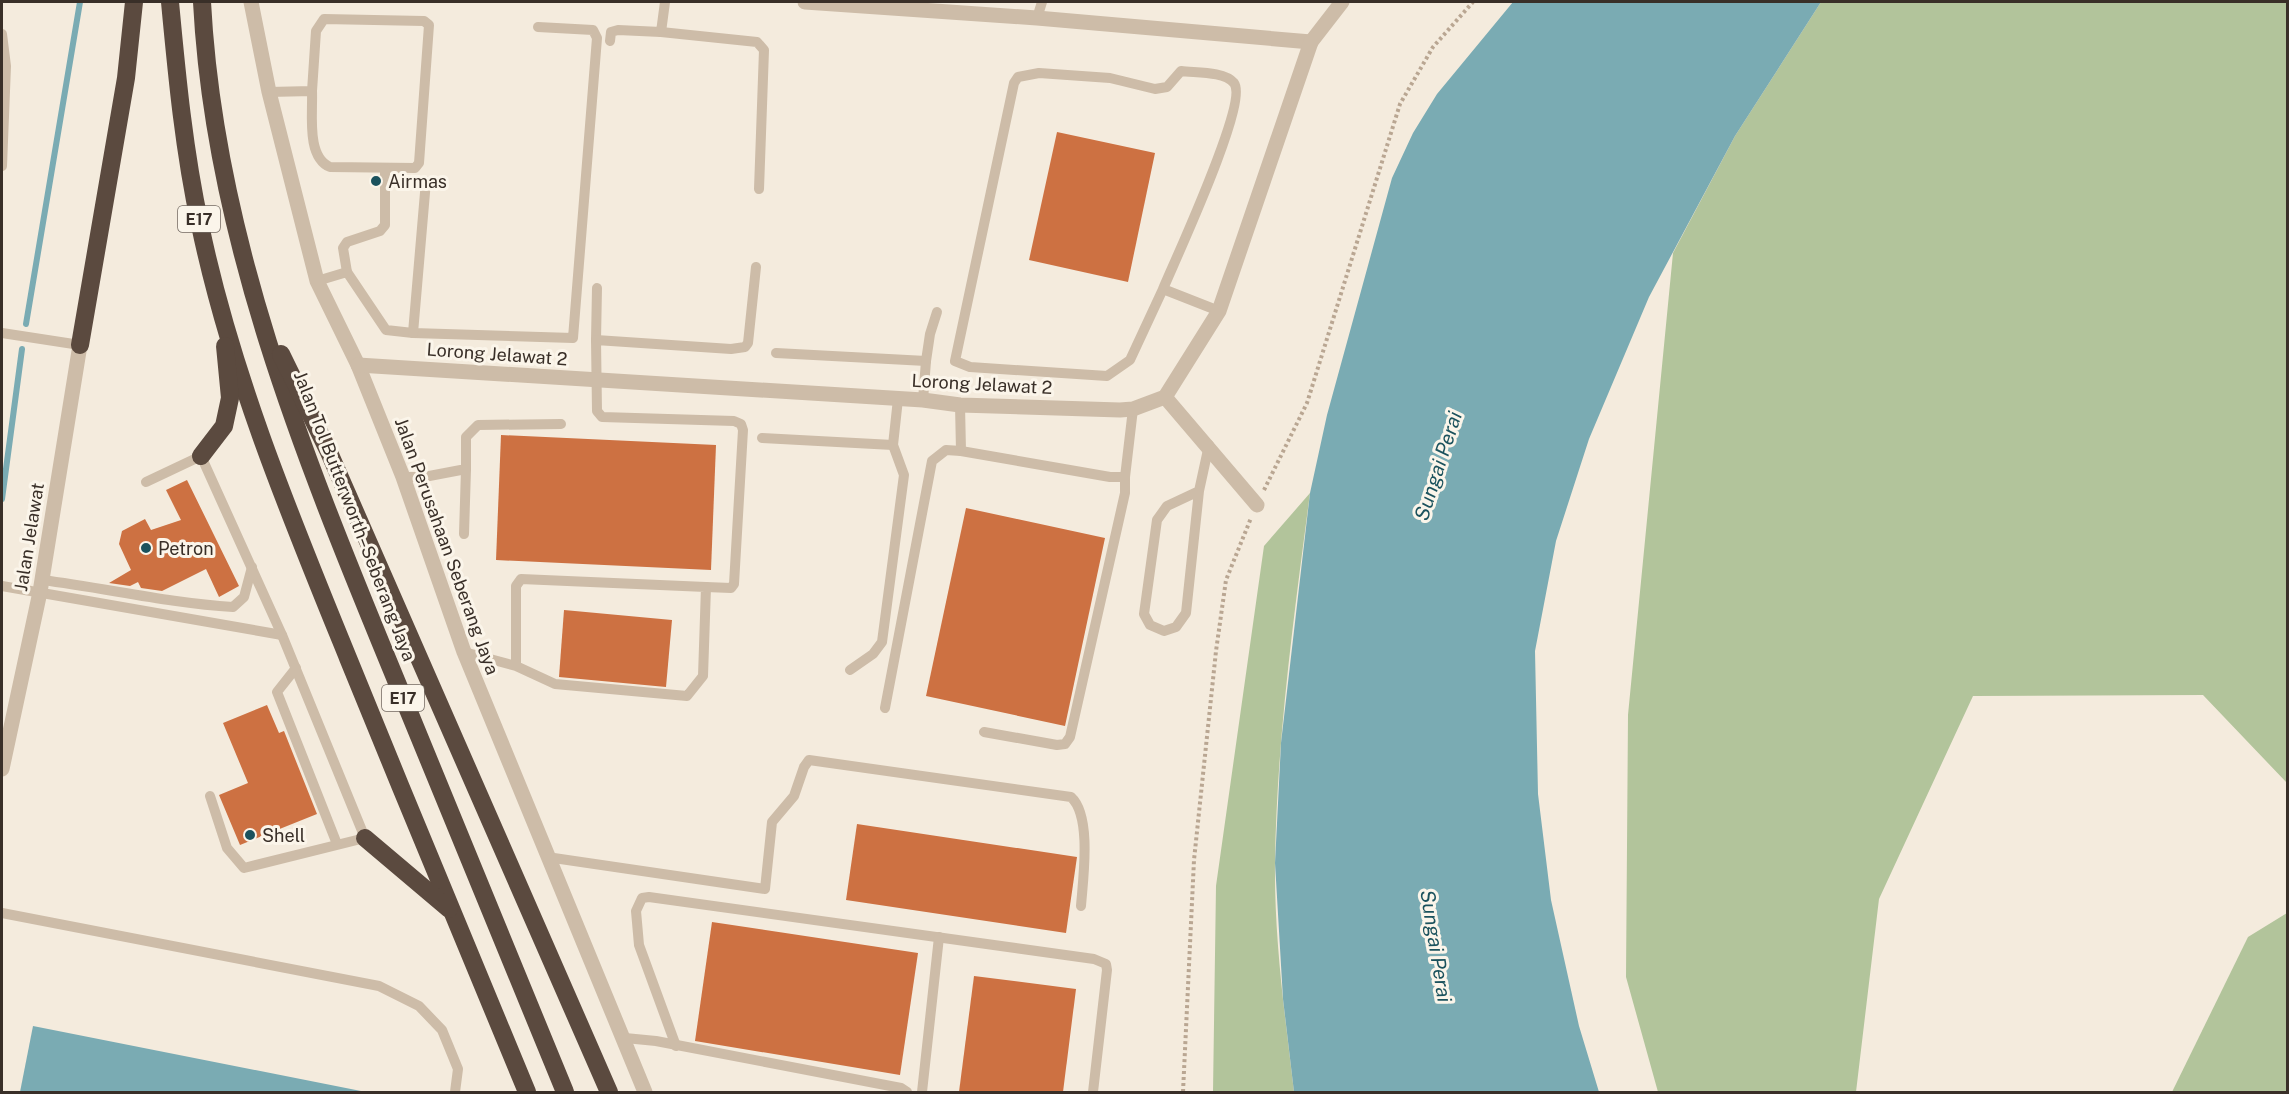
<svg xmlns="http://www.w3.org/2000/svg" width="2289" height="1094" font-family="'Public Sans',sans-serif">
<rect width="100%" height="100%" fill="#f4ebdd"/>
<g fill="#b2c49b">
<polygon points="1821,2 2287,2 2287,783 2203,695 1973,696 1879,899 1856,1092 1658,1092 1626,977 1628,715 1673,253 1735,136"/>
<path d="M1310,493C1294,615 1277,738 1275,861C1274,938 1285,1016 1294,1092H1213L1216,886L1264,546Z"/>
<polygon points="2287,913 2287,1092 2172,1092 2248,937"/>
</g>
<g fill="#7aabb3">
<polygon points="1513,2 1821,2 1735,136 1649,297 1589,439 1556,541 1535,651 1538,794 1551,900 1579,1026 1599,1092 1294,1092 1283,999 1275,863 1281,743 1310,493 1327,415 1392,178 1413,133 1437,94"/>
<polygon points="33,1026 366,1092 20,1092"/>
</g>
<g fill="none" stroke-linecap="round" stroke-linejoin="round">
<g stroke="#7aabb3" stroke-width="6">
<polyline points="26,324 80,2"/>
<polyline points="2,499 22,349"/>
</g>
</g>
<g fill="#cd7142">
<polygon points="1057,132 1155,153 1128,282 1029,260"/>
<polygon points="501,435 716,445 711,570 496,560"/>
<polygon points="187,480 239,586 219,597 206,569 162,591 141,588 138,582 130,586 109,583 131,570 119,544 122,531 145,519 151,530 181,520 166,490"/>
<polygon points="966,508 1105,538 1065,726 926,696"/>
<polygon points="564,610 672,620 666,687 559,677"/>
<polygon points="267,705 279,733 284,731 317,814 240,845 219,795 248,783 223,723"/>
<polygon points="857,824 1077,857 1066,933 846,900"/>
<polygon points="712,922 918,953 900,1075 695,1041"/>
<polygon points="974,976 1076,989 1063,1092 959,1092"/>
</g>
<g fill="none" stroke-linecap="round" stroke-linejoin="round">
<g stroke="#b9a692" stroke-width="4" stroke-dasharray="3 3" stroke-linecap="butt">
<polyline points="1264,490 1307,403 1400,104 1433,47 1473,2"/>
<polyline points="1183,1092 1194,860 1216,651 1226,580 1251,518"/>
</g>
<g stroke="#cdbca8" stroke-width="10">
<polyline points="1037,18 1042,2"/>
<polyline points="661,32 757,42 764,50 759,189"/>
<polyline points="2,34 6,66 2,166"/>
<polyline points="610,41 611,32 618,30 661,32 665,2"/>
<path d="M269,92L312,91L316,31L324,19L424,21L429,25L419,163L415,168L330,167C306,157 313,113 312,91"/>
<polyline points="347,272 343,248 347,242 380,231 385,225 385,169"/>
<polyline points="317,281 347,272 386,330 413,333 573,338 597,38 593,30 538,27"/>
<path d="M1163,289L1130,360L1107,376L970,367L955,361L1014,83L1018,77L1039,73L1110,78L1155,89L1167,87L1181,71C1195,73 1224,71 1234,83C1249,102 1175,260 1163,289L1219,311"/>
<polyline points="2,333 80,345"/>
<polyline points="413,333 426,181"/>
<polyline points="596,340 597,288"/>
<polyline points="776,353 926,361 923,400"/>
<polyline points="926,361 930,334 937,312"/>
<polyline points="960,405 961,451 1110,477 1125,477 1125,493 1070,737 1065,744 1057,745 984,732"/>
<polyline points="762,438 893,445"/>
<polyline points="403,477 424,477 466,469 466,437 478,425 561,424"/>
<polyline points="1125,477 1133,409"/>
<polyline points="146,482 201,456 282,635 365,838 244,868 227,848 210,796"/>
<polyline points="1199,491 1167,506 1157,520 1144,614 1150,625 1164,631 1176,627 1186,613 1199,491 1209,445"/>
<polyline points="464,534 466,469"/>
<path d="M42,580C106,588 168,603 233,607L244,597L252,567"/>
<polyline points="2,586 282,635"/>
<polyline points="706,587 731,588 734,584 743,430 741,424 734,421 602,417 597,411 596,340 731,349 745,347 748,343 756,267"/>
<polyline points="464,652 516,666 555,684 687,696 703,676 706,587 521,579 516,586 516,666"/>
<polyline points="296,668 277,692 337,844"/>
<polyline points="850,670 873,654 882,642 904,475 893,445 898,399"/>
<polyline points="885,708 932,461 946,450 961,451"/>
<path d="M547,857L765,889L772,822L794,796L804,767L809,760L1071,797C1092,816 1083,879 1081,906"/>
<polyline points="2,913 379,986 419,1006 442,1030 458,1069 455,1092"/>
<polyline points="625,1038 656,1041 901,1088 907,1092"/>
<polyline points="676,1046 639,945 636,911 642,898 649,897 1094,959 1106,964 1107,970 1093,1092"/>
<polyline points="922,1092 939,937"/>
</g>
<g stroke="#cdbca8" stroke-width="15">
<polyline points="251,2 269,92 317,281 358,365 403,477 464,652 645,1092"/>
<polyline points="805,2 1037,18 1311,42"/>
<polyline points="358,365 923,400 960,405 1120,410 1133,409 1165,397 1219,311 1311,42 1342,2"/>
<polyline points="1165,397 1257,505"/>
<polyline points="2,769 40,592 80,345"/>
</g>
<g stroke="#5b4a3f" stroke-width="18">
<path d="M170,2C177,77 184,151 200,225C231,374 291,518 348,658C407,803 467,948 527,1092"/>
<path d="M202,2C214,235 303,454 391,668C449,810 507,951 565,1092"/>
<polyline points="80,345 126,78 134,2"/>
<polyline points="281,354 328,450 609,1092"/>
<polyline points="201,456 224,426 230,398 225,346"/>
<polyline points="365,838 449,909"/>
</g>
</g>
<g fill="#1b525d" stroke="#fbf5ea" stroke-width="2">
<circle cx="376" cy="181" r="6"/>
<circle cx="146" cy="548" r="6"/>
<circle cx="250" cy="835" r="6"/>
</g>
<g text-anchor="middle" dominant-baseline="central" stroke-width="6" stroke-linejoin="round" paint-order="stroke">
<g fill="#fbf5ea" stroke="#736a62" stroke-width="1.5">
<rect x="178" y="206" width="42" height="26" rx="4.5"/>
<rect x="382" y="685" width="42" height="26" rx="4.5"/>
</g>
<g font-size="16" font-weight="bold" fill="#392f28">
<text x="199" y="219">E17</text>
<text x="403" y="698">E17</text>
</g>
<g font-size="18" fill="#392f28" stroke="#fbf5ea" text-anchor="start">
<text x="388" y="181">Airmas</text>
<text x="158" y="548">Petron</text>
<text x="262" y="835">Shell</text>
</g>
<g font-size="18" fill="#392f28" stroke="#fbf5ea">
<text transform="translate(497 354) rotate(4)">Lorong Jelawat 2</text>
<text transform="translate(982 384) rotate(3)">Lorong Jelawat 2</text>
<text transform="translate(355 516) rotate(69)">Jalan Tol Butterworth–Seberang Jaya</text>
<text transform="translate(29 537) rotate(-81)">Jalan Jelawat</text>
<text transform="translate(447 546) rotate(70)">Jalan Perusahaan Seberang Jaya</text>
</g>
<g font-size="20" font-style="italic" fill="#1b525d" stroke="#fbf5ea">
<text transform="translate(1438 466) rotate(-72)">Sungai Perai</text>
<text transform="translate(1436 946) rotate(81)">Sungai Perai</text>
</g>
</g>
<rect width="2289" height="1094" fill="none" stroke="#392f28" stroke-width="6"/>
</svg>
